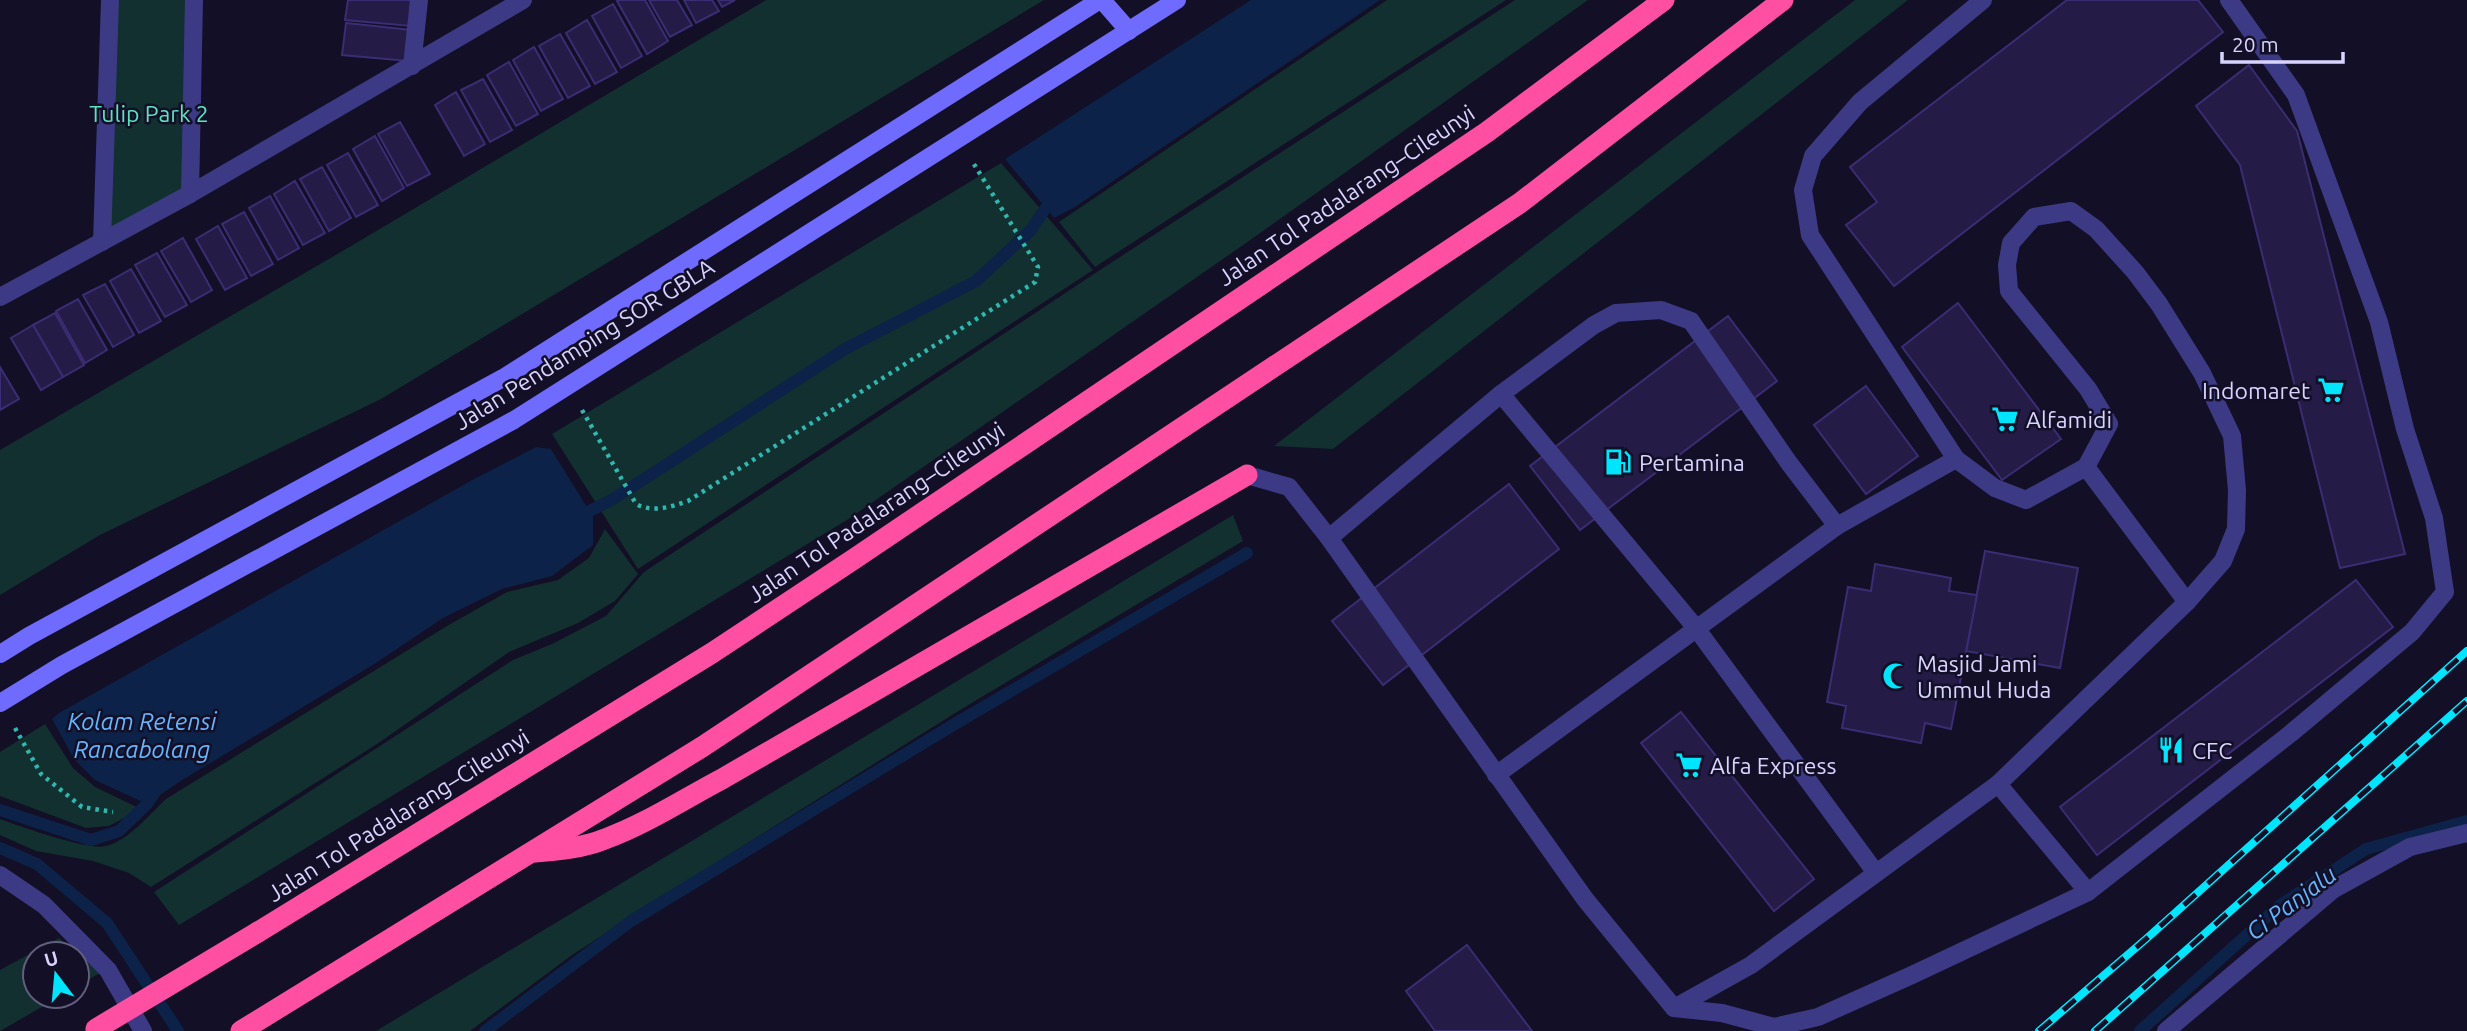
<svg xmlns="http://www.w3.org/2000/svg" width="2467" height="1031" font-family="Ubuntu,sans-serif">
<rect width="100%" height="100%" fill="#130f26"/>
<g fill="#12302f">
<polygon points="110,0 194,0 190,194 102,242"/>
<polygon points="766,0 1044,0 381,399 100,535 0,595 0,450 346,249"/>
<polygon points="1387,0 1506,0 1095,267 1059,222"/>
<polygon points="1515,0 1588,0 1246,243 847,520 179,925 154,892 513,660 552,644 606,616 644,572 1100,270"/>
<polygon points="1855,0 1908,0 1333,449 1274,446"/>
<polygon points="1001,163 1093,270 638,569 552,434"/>
<polygon points="1233,515 1243,541 960,710 668,893 572,955 470,1031 376,1031"/>
<path d="M605,529L638,574L615,601L578,623L509,652L377,744L151,887L129,873L93,861L36,851L0,835V819C19,826 89,851 106,846C129,840 149,815 166,799L447,626L507,592L558,580L589,558Z"/>
<polygon points="45,724 73,768 95,787 141,809 109,826 86,828 0,796 0,752"/>
<polygon points="59,938 100,973 77,986 77,954 35,954 35,996 61,996 0,1031 0,970"/>
</g>
<g fill="#0c2248">
<polygon points="1251,0 1380,0 1075,207 1054,218 1005,159"/>
<polygon points="536,447 551,449 593,517 593,545 552,576 502,589 443,618 376,663 179,782 147,804 95,780 74,759 52,719 59,713 474,479"/>
</g>
<g fill="none" stroke-linecap="round" stroke-linejoin="round">
<g stroke="#0c2248" stroke-width="12">
<polyline points="576,518 613,499 845,349 976,281 1031,230 1055,194"/>
<polyline points="0,810 91,840 119,831 147,804 155,792"/>
<polyline points="0,848 37,864 107,923 178,1031"/>
<polyline points="485,1031 631,921 953,725 1247,553"/>
<polyline points="2140,1031 2279,906 2366,849 2467,821"/>
</g>
</g>
<g fill="#241b47" stroke="#3b2d73" stroke-width="2">
<polygon points="348,0 414,0 411,26 345,20"/>
<polygon points="620,0 645,0 668,41 647,54 617,1"/>
<polygon points="649,0 677,0 692,25 670,37"/>
<polygon points="684,0 712,0 719,11 696,23"/>
<polygon points="718,0 735,0 722,7"/>
<polygon points="2067,0 2198,0 2223,32 1894,286 1846,225 1877,202 1850,167"/>
<polygon points="613,4 642,56 621,68 592,16"/>
<polygon points="587,20 617,72 595,84 566,33"/>
<polygon points="346,23 411,30 408,61 342,55"/>
<polygon points="560,34 590,86 568,98 539,46"/>
<polygon points="534,47 563,99 541,111 513,60"/>
<polygon points="509,62 538,114 516,126 487,75"/>
<polygon points="2249,65 2297,131 2405,554 2340,568 2240,165 2196,106"/>
<polygon points="483,79 512,130 490,142 461,90"/>
<polygon points="456,92 485,144 464,156 435,105"/>
<polygon points="400,122 430,174 407,186 378,134"/>
<polygon points="375,136 404,188 382,201 353,149"/>
<polygon points="348,153 378,205 356,217 327,165"/>
<polygon points="322,167 351,218 329,231 300,179"/>
<polygon points="295,181 325,233 303,245 274,194"/>
<polygon points="270,196 299,248 278,260 249,208"/>
<polygon points="244,212 273,264 251,276 222,224"/>
<polygon points="218,226 247,278 225,290 196,239"/>
<polygon points="183,238 212,290 191,302 161,251"/>
<polygon points="157,253 187,305 165,317 135,265"/>
<polygon points="131,269 161,321 139,333 110,281"/>
<polygon points="105,284 134,335 113,347 83,295"/>
<polygon points="78,299 107,350 85,363 56,311"/>
<polygon points="1958,303 2061,439 2002,480 1902,347"/>
<polygon points="55,313 84,365 63,377 33,325"/>
<polygon points="1728,316 1777,381 1580,530 1530,466"/>
<polygon points="33,325 63,377 41,390 11,338"/>
<polygon points="0,367 19,399 0,410"/>
<polygon points="1866,386 1918,456 1866,494 1814,425"/>
<polygon points="1509,484 1559,549 1383,685 1332,621"/>
<polygon points="1985,551 2078,568 2060,668 1966,651"/>
<polygon points="1875,564 1951,578 1949,591 1977,595 1951,729 1925,723 1921,743 1842,728 1846,706 1827,702 1848,587 1871,591"/>
<polygon points="2356,580 2393,627 2097,855 2060,807"/>
<polygon points="1681,712 1814,879 1774,911 1641,743"/>
<polygon points="1467,945 1532,1031 1435,1031 1406,991"/>
</g>
<g fill="none" stroke-linecap="round" stroke-linejoin="round">
<g stroke="#2fb8b0" stroke-width="4.5" stroke-dasharray="3.5 5" stroke-linecap="butt">
<path d="M582,410L636,504C653,513 670,507 688,501L1035,282L1038,267L972,161"/>
<polyline points="15,728 41,774 82,807 113,812"/>
</g>
<g stroke="#3d3a85" stroke-width="18">
<polyline points="1501,394 1696,628 1876,873"/>
<polyline points="2086,467 2187,602"/>
<polyline points="1247,475 1289,487 1329,538 1585,899 1674,1008 1751,965 1998,784 2187,602 2223,561 2236,529 2237,490 2232,436 2202,373 2159,304 2135,272 2096,229 2071,211 2034,217 2011,243 2007,265 2009,291 2088,389 2109,424 2086,467 2026,500 1995,488 1956,459 1810,235 1803,190 1813,156 1860,102 1983,0"/>
<polyline points="1329,538 1501,394 1594,325 1616,313 1661,310 1691,321 1789,463 1837,526"/>
<polyline points="1496,775 1837,526 1956,459"/>
<polyline points="1998,784 2088,892"/>
<polyline points="1674,1008 1722,1013 1774,1027 1818,1017 1912,975 2088,892 2290,734 2412,632 2445,592 2434,518 2405,429 2379,322 2296,95 2229,0"/>
</g>
<g stroke="#3d3a85" stroke-width="18">
<polyline points="412,66 419,0"/>
<polyline points="190,194 194,0"/>
<polyline points="102,242 110,0"/>
<polyline points="0,297 190,194 523,0"/>
<polyline points="0,875 44,905 108,970 143,1031"/>
<polyline points="2166,1031 2334,889 2410,847 2467,833"/>
</g>
<g stroke="#6f6bff" stroke-width="18">
<polyline points="1102,0 1129,31"/>
<polyline points="0,654 29,636 503,378 1100,0"/>
<polyline points="0,703 62,665 514,420 1177,0"/>
</g>
<g stroke="#ff4fa3" stroke-width="21">
<path d="M535,852C559,850 583,848 605,839C646,824 684,799 722,779L1247,475"/>
<polyline points="258,932 712,653 854,559 1487,132 1664,0"/>
<polyline points="241,1031 702,747 1520,203 1783,0"/>
</g>
<g stroke="#00e5ff" stroke-width="8">
<g id="rail">
<polyline points="2039,1031 2146,939 2467,651"/>
<polyline points="2095,1031 2467,701"/>
</g>
</g>
<use href="#rail" stroke="#130f26" stroke-width="5" stroke-dasharray="16" stroke-linecap="butt"/>
<polyline stroke="#ff4fa3" stroke-width="21" points="96,1029 258,932"/>
</g>
<defs>
<g id="supermarket-bare" transform="scale(2.1)"><path d="M-6-5.5h2.5l.6 2H6L4.5 2H-2.5L-4.4-4H-6ZM-1.5 3.2a1.3 1.3 0 1 0 .1 0ZM3 3.2a1.3 1.3 0 1 0 .1 0Z" fill="#00e5ff" stroke="#130f26" stroke-width="2.5" paint-order="stroke"/></g>
<g id="fuel-bare" transform="scale(2.1)"><path d="M-5.5-6h7V0h2V4h1.3V-2.5L3-4.5l.8-.8L6-3V5H2.5V1h-1V6h-7ZM-4.2-4.7v3.2H.2V-4.7Z" fill="#00e5ff" stroke="#130f26" stroke-width="2.5" paint-order="stroke"/></g>
<g id="mosque-bare" transform="scale(2.1)"><path d="M3.5-4.9A6 6 0 1 0 3.5 4.9A5 5 0 1 1 3.5-4.9Z" fill="#00e5ff" stroke="#130f26" stroke-width="2.5" paint-order="stroke"/></g>
<g id="restaurant-bare" transform="scale(2.1)"><path d="M-5-6h1v4h1v-4h1v4h1v-4h1v5L-1.5 .5V6h-2V.5L-5-1ZM5-6V6H3V1.5H1.5Q1.5-4 5-6Z" fill="#00e5ff" stroke="#130f26" stroke-width="2.5" paint-order="stroke"/></g>
</defs>
<g fill-rule="evenodd">
<use href="#supermarket-bare" x="2331" y="390"/>
<use href="#supermarket-bare" x="2005" y="419"/>
<use href="#fuel-bare" x="1618" y="462"/>
<use href="#mosque-bare" x="1896" y="676"/>
<use href="#restaurant-bare" x="2171" y="750"/>
<use href="#supermarket-bare" x="1689" y="765"/>
</g>
<g text-anchor="middle" dominant-baseline="central" stroke-width="5" stroke-linejoin="round" paint-order="stroke">
<g font-size="23" fill="#5fe0c0" stroke="#130f26">
<text x="149" y="113">Tulip Park 2</text>
</g>
<g font-size="23" fill="#d9d4ff" stroke="#130f26">
<text transform="translate(1346 195) rotate(-34)">Jalan Tol Padalarang–Cileunyi</text>
<text transform="translate(584 344) rotate(-32)">Jalan Pendamping SOR GBLA</text>
<text transform="translate(876 512) rotate(-34)">Jalan Tol Padalarang–Cileunyi</text>
<text transform="translate(398 815) rotate(-32)">Jalan Tol Padalarang–Cileunyi</text>
</g>
<g font-size="23" fill="#d9d4ff" stroke="#130f26" text-anchor="start">
<text x="2310" y="390" text-anchor="end">Indomaret</text>
<text x="2026" y="419">Alfamidi</text>
<text x="1639" y="462">Pertamina</text>
<text x="1917" y="663">Masjid Jami<tspan x="1917" dy="26">Ummul Huda</tspan></text>
<text x="2192" y="750">CFC</text>
<text x="1710" y="765">Alfa Express</text>
</g>
<g font-size="24" font-style="italic" fill="#62b6ff" stroke="#130f26">
<text x="142" y="721">Kolam Retensi<tspan x="142" dy="28">Rancabolang</tspan></text>
<text transform="translate(2291 903) rotate(-37)">Ci Panjalu</text>
</g>
</g>
<g transform="translate(56 975) rotate(344)"><circle r="33" fill="#130f26" stroke="#625e7d" stroke-width="2"/>
<path d="M0-5L12 26L0 18L-12 26Z" fill="#00e5ff"/>
<text y="-10" font-size="19" font-weight="bold" text-anchor="middle" fill="#d9d4ff">U</text>
</g>
<path d="M2222 52v10h121v-10" fill="none" stroke="#d9d4ff" stroke-width="3.5"/>
<text x="2232" y="52" font-size="21" fill="#d9d4ff" stroke="#130f26" stroke-width="5" paint-order="stroke">20 m</text>
</svg>
